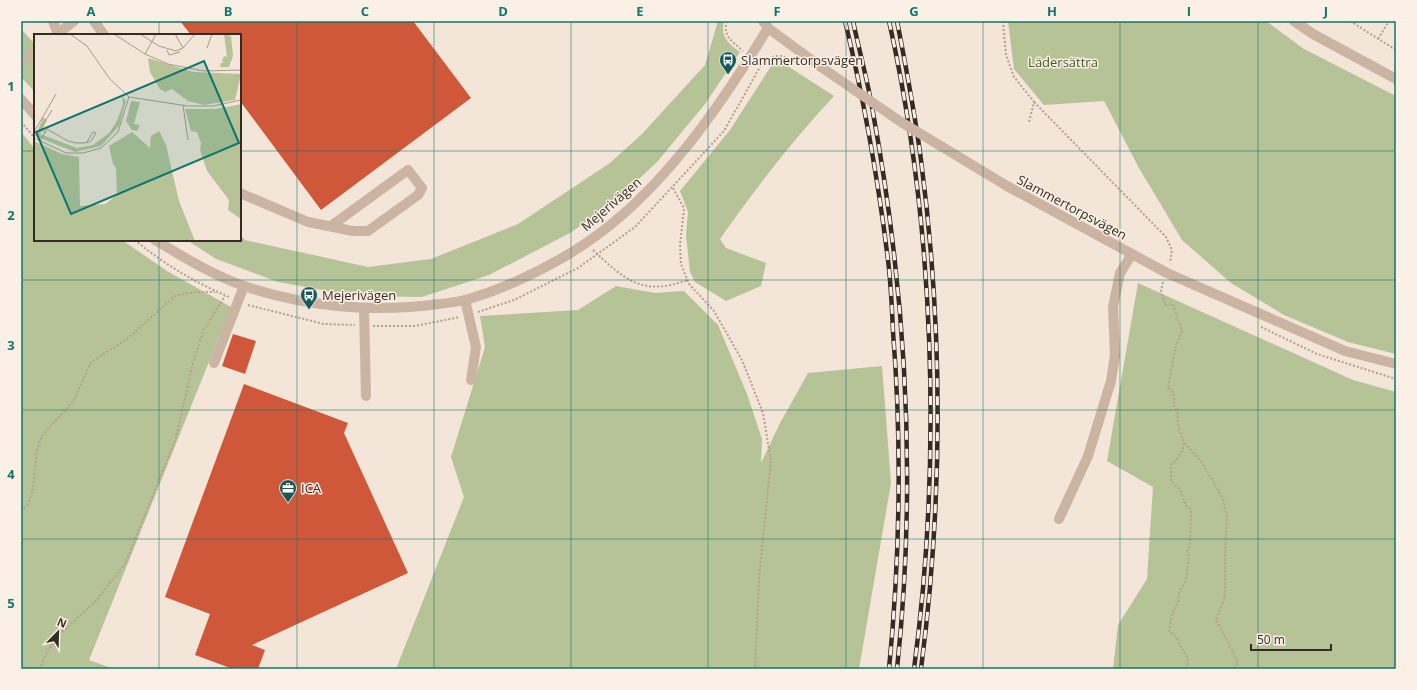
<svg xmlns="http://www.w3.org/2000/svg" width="1417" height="690" font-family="'Open Sans',sans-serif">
<rect width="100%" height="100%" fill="#f3e5d8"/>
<g fill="#b6c397">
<path d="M718,21H724C720,36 728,44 740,52L705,104L657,162L613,203L570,233L489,275L422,297L355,296L278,282L216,259L187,240H240V235L245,240L368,267L431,259L518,224L610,163L642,134L705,65Z"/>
<polygon points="1008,21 1266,21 1304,49 1396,96 1396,354 1348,342 1284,315 1231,283 1182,240 1139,168 1104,101 1044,105 1014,69"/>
<polygon points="21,29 35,44 35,92 21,77"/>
<path d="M773,63L786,65L834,96C792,141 755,189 720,239L726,248L766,263L761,286L726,301L695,282L690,272L686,235L688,212L680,191L730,130Z"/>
<polygon points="21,132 35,149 35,240 122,240 167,271 231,307 89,660 114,669 21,669"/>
<polygon points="1138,283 1353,380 1396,392 1396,669 1113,669 1118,625 1147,579 1153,487 1107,461"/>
<polygon points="616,286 655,293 684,291 718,325 747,394 762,439 761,463 779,425 808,373 882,366 891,483 859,669 396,669 464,497 451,457 485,347 480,316 578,310"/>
</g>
<g fill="#cf583a">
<polygon points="180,21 413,21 471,98 321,210 240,101 240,35 191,35"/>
<polygon points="233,334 256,341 245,374 222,366"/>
<polygon points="244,384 348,423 344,433 408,573 252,645 265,650 258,669 233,669 195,655 210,614 165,597"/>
</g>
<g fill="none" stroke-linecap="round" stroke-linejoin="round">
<g stroke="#b89e8d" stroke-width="2" stroke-dasharray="2 2" stroke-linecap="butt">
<path d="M727,21C722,36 733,42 743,51"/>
<polyline points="1003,21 1006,55 1014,77 1034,102 1029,122"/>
<polyline points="1350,21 1396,50"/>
<polyline points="1378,39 1389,21"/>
<polyline points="1034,102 1166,237 1172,250 1170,263"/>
<polyline points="21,122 35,138"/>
<polyline points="673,188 684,208 680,245 681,264 689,284 714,311 742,360 763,413 771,461 759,578 755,669"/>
<path d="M135,240C162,263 196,283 229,297"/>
<path d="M593,250C624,279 642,297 687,280"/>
<path d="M1163,282L1161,291L1165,305L1173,304L1182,331L1175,349L1168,388L1172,390L1175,401L1173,404L1178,413C1174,437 1197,441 1171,465V482L1180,489L1186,506L1191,509L1190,544L1187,553L1189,556L1186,580L1179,593L1178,603L1172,614L1169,631L1177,638L1179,644L1188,659L1187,669"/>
<polyline points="248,305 324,324 355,325"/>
<path d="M478,312L514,300L578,268L635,227L724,131L761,65C773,53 781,54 796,62"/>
<polyline points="373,326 415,326 460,317"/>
<polyline points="1261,327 1317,354 1396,379"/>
<polyline points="1185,443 1203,464 1223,499 1227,517 1225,553 1225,597 1216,619 1238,662 1234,669"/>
<polyline points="21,511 28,504 33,489 37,449 42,436 74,400 91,362 127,339 175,296 194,292 215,292"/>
<polyline points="39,669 47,652 61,633 96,601 125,564 176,438 192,367 203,331 225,296"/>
</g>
<g stroke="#ccb4a3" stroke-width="10">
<polyline points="53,21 58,34"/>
<polyline points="94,21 104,35"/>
<polyline points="763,21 768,28 821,67"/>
<polyline points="1294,21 1313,34 1396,79"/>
<polyline points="56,35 74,21"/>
<polyline points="21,62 35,51"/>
<polyline points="21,99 35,115"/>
<polyline points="1007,186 1167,273 1345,351 1396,364"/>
<polyline points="240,193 308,222 353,231 368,231 418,195 422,188 408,170 331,226"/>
<path d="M155,240C184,257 212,275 244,286C306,307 375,313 439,304C448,303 457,302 465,300C503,290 554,265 586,243C662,192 721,105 768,28"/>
<polyline points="465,300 476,347 471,380"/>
<polyline points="364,308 366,396"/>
<polyline points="214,363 244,286"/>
<polyline points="1059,519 1088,456 1111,381 1115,355 1113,307 1120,273 1132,254"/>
</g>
<g stroke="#362a26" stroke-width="4.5">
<g id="rail">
<path d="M845,21C864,100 878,179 888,260C891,284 892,308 893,332C902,444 900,557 889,669"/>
<path d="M853,21C859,50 867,78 872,107C906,291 917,483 897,669"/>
<path d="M889,21C935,227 942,460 914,669"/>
<path d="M897,21C906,67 915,113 921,160C943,328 943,501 921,669"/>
</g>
</g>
<use href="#rail" stroke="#fbf0e5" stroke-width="3" stroke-dasharray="9" stroke-linecap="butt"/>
<polyline stroke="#ccb4a3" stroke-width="10" points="821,67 901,122 1007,186"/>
</g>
<path fill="none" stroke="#0f766e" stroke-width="1" stroke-opacity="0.55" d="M159,21V35M297,21V669M434,21V669M571,21V669M708,21V669M846,21V669M983,21V669M1120,21V669M1258,21V669M21,151H35M240,151H1396M159,240V669M21,280H1396M21,410H1396M21,539H1396"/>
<defs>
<g id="bus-pin" transform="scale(0.9)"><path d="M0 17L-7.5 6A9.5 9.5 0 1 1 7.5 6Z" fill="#18595b" stroke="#fbf0e5"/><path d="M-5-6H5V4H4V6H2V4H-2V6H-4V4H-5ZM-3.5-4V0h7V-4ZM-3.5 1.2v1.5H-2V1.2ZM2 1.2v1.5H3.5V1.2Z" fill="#fff"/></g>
<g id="office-pin" transform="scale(0.9)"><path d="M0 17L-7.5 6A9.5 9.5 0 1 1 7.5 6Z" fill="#18595b" stroke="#fbf0e5"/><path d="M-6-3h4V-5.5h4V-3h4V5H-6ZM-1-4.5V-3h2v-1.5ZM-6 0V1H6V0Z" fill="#fff"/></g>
</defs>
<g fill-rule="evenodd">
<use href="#bus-pin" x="728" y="60"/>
<use href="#bus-pin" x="309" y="295"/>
<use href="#office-pin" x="288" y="488"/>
</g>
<g text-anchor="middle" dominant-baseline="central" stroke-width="3" stroke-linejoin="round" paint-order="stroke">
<g font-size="13" fill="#362a26" stroke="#fbf0e5" text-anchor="start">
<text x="741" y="60">Slammertorpsvägen</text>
<text x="322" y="295">Mejerivägen</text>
<text x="301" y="488">ICA</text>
</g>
<g font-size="13" fill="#475728" stroke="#fbf0e5">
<text x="1063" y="62">Lädersättra</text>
</g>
<g font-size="13" fill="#362a26" stroke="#fbf0e5">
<text transform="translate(611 204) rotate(-41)">Mejerivägen</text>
<text transform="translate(1072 207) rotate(28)">Slammertorpsvägen</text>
</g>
</g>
<g transform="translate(34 34)">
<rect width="207" height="207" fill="#f3e5d8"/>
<path d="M190,0L197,2L199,22L195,33H186L187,29L190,28L188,27L190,22L193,23ZM114,24L159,38L207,40L201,66L170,71L154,67L138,55L131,58L126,55L116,38ZM88,62L92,67L85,92L67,112L41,118L1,102L9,83L13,86L6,100L43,114L59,111L75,99L83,87L89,70ZM97,67L106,68L100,90L106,91L103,97L98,96L92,87ZM207,70V185L194,176L195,166L173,137L166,116L167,109L163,98L157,97L151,75H182ZM125,97L132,111L145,167L161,207H0V107L28,120L45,123L46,172L71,170L83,161L82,134L79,130L75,112L98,98L116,114L117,102Z" fill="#b6c397"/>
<path fill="none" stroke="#a79a91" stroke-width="1" d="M36,0L53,12L75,44L95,63L154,72H179L207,66M80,0L111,20L134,30L170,37L207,36M106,0L125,12L142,17L149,14L161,0M141,0L149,14M173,14L178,0M133,16L135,21L146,18M111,20L122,0M149,71L154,106M0,98L22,60M11,99L7,94L18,76M0,104L32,119H49L67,114L84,98L95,63M6,107L13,95L34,107L42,109H50L56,108L57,107L62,99L59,98L53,108"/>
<path fill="#0f766e" fill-opacity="0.15" stroke="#0f766e" stroke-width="2" d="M170,27L205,109L37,180L2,98Z"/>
<rect width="207" height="207" fill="none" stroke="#362a26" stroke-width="2"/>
</g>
<rect width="1417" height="690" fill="none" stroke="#fbf0e5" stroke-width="44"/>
<g transform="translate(58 632) rotate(23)" stroke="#fbf0e5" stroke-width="3" paint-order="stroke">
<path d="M0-3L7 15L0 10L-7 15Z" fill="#362a26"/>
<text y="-6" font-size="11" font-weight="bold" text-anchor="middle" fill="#362a26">N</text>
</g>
<path d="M1251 644v6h80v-6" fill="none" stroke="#362a26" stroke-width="2"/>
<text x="1257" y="644" font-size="12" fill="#362a26" stroke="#fbf0e5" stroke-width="3" paint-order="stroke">50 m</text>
<rect x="22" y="22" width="1373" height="646" fill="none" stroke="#0f766e" stroke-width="1.5"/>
<g font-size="13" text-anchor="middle" font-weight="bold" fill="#0f766e">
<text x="91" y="16">A</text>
<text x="228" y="16">B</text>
<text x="365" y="16">C</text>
<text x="503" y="16">D</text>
<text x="640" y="16">E</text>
<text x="777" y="16">F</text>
<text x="914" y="16">G</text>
<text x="1052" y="16">H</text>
<text x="1189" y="16">I</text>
<text x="1326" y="16">J</text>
<text x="11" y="91">1</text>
<text x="11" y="220">2</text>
<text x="11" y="350">3</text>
<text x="11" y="479">4</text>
<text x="11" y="608">5</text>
</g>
</svg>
